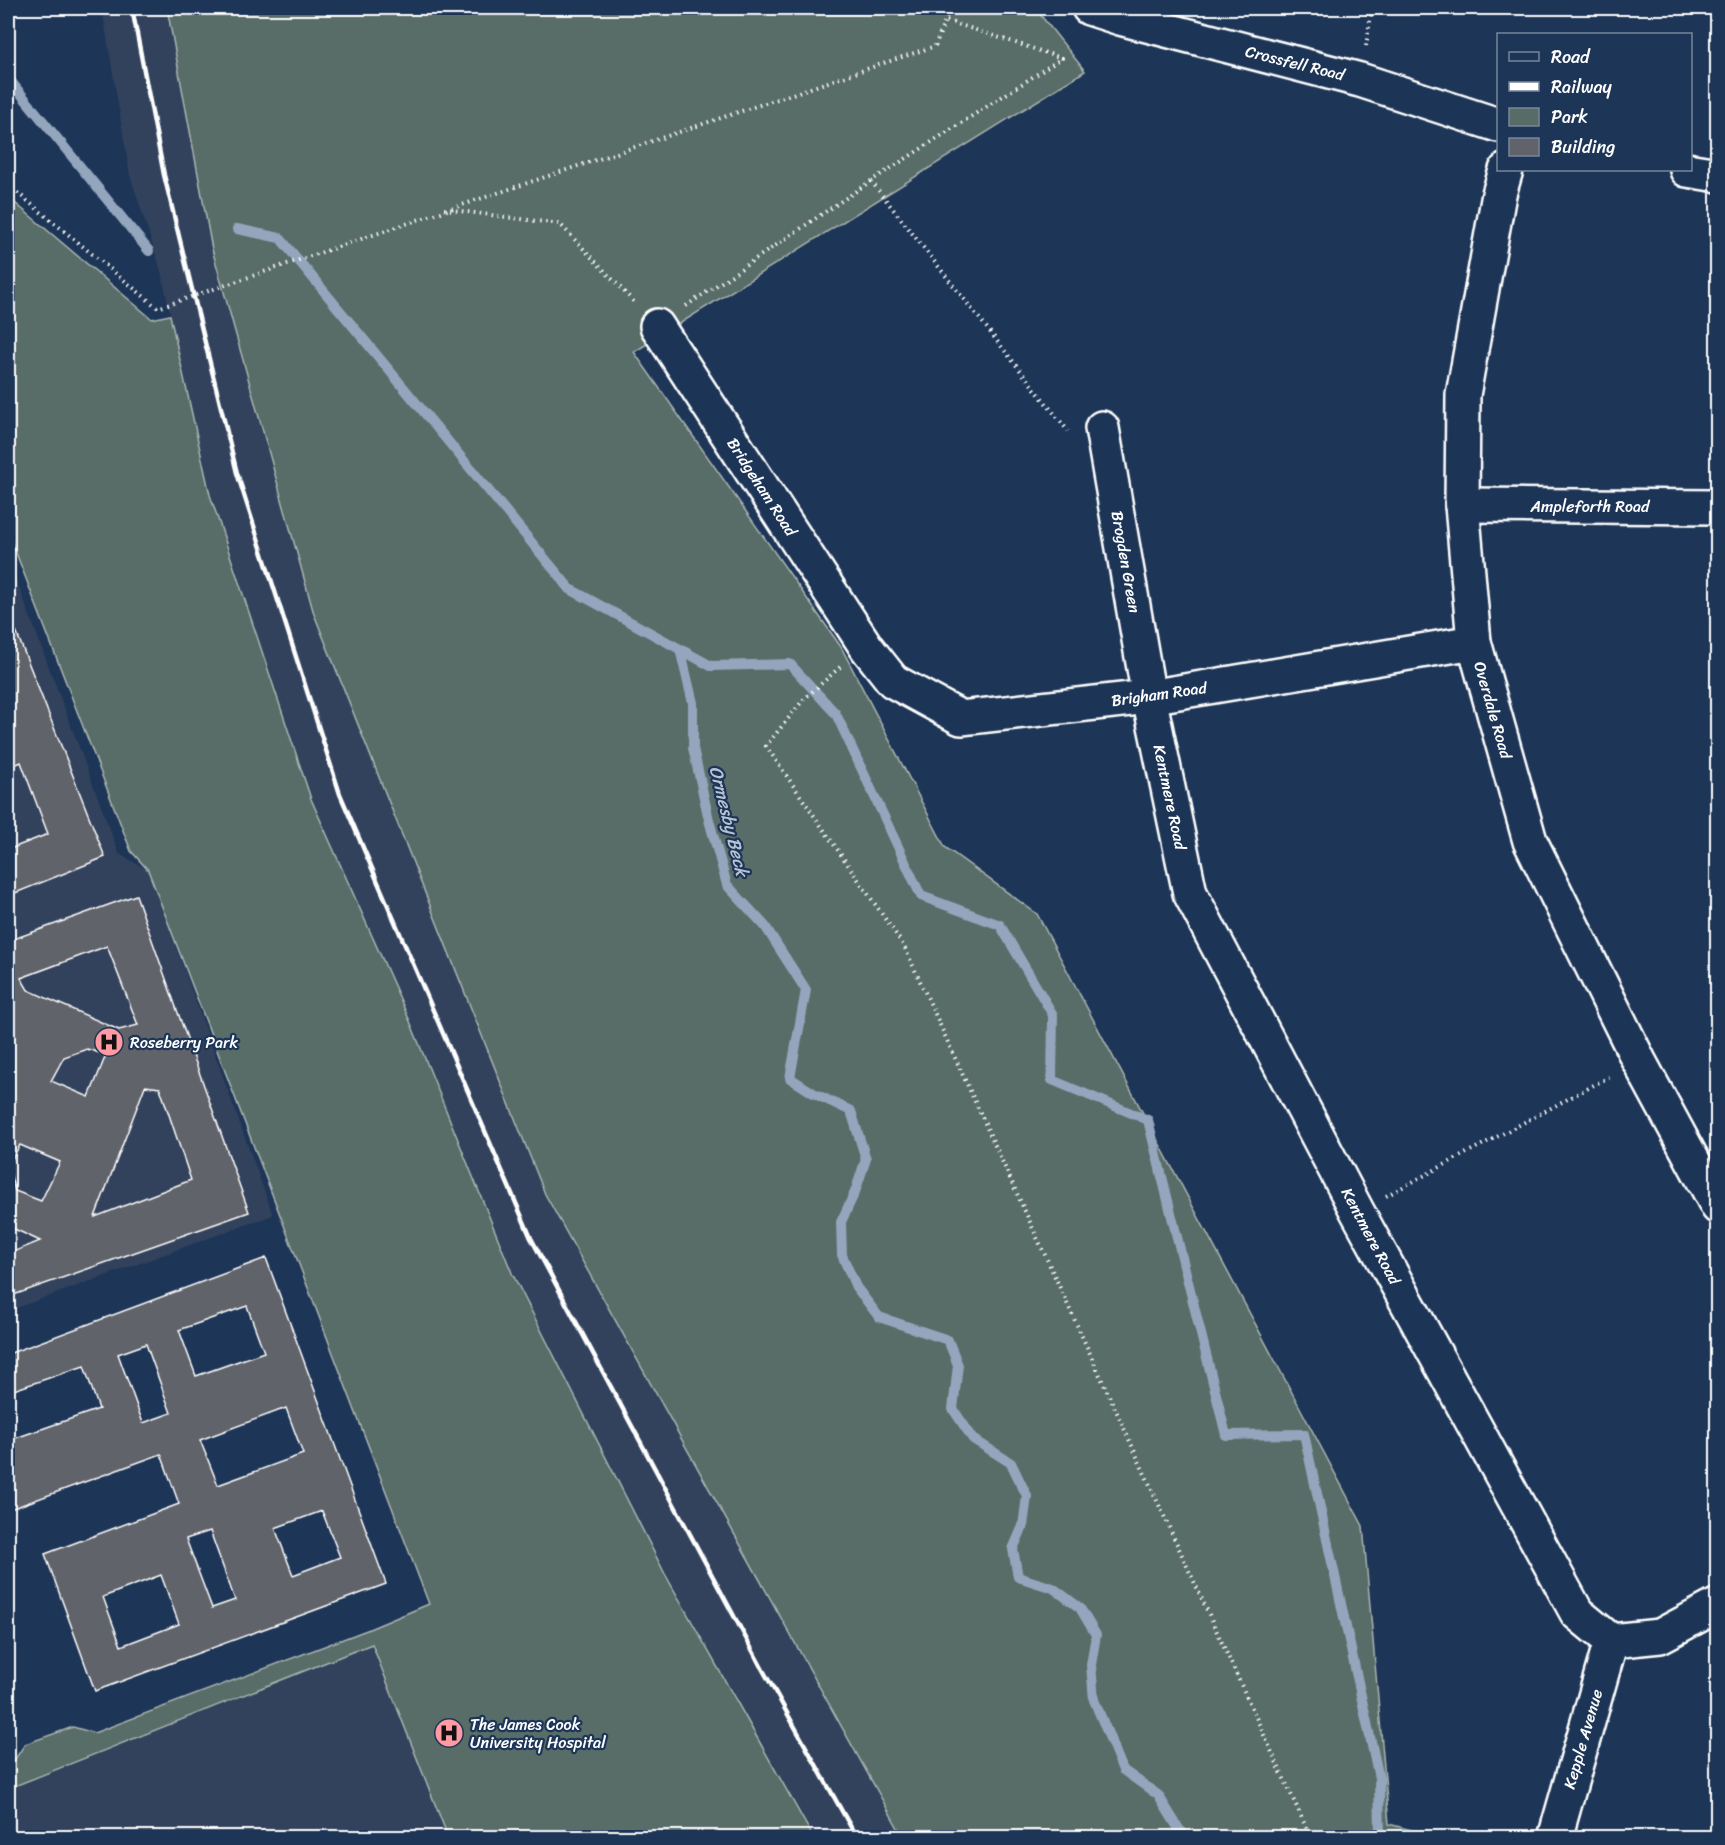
<svg xmlns="http://www.w3.org/2000/svg" width="1725" height="1845" font-family="Sriracha,sans-serif">
<rect width="100%" height="100%" fill="#1d3557"/>
<filter id="ink" filterUnits="userSpaceOnUse"><feTurbulence type="fractalNoise" baseFrequency=".0167" numOctaves="2"/><feDisplacementMap in="SourceGraphic" scale="12" xChannelSelector="R" yChannelSelector="G"/><feConvolveMatrix kernelMatrix="1 2 1 2 8 2 1 2 1" color-interpolation-filters="sRGB"/></filter>
<g filter="url(#ink)">
<g fill="#31435d">
<polygon points="102,8 167,8 212,249 314,614 545,1194 903,1837 8,1838 8,1794 12,1787 372,1644 385,1679 664,1574 512,1273 409,1019 311,799 210,495 161,271 130,175"/>
<polygon points="8,558 119,854 148,870 273,1215 8,1311"/>
</g>
<g fill="#586c67" stroke="#acb6b3" stroke-width="1.5">
<polygon points="167,8 1035,8 1085,71 634,352 841,647 945,847 1037,914 1363,1526 1389,1824 1437,1837 903,1837 545,1194 314,614 212,249"/>
<polygon points="8,197 152,319 170,315 210,495 311,799 409,1019 512,1273 665,1574 813,1837 448,1837 372,1644 12,1787 8,1794 8,1780 11,1765 25,1744 73,1727 94,1733 367,1630 429,1604 148,870 131,851 8,532"/>
</g>
<g fill="none" stroke-linecap="round" stroke-linejoin="round">
<g stroke="#93a6bd" stroke-width="10">
<polyline points="8,78 149,251"/>
<polyline points="237,229 280,238 570,589 711,666 790,664 836,714 921,896 1000,925 1053,1015 1052,1080 1148,1120 1226,1435 1304,1434 1379,1778 1380,1838"/>
<polyline points="680,649 693,703 693,748 709,820 727,885 765,926 806,990 790,1078 815,1094 851,1111 866,1159 855,1192 841,1222 842,1255 856,1287 879,1317 948,1340 958,1365 953,1409 973,1439 1011,1463 1027,1496 1023,1526 1013,1549 1018,1577 1053,1588 1080,1608 1096,1635 1091,1665 1094,1700 1123,1770 1158,1795 1179,1829 1188,1838"/>
</g>
</g>
<g fill="#61636b" stroke="#fff" stroke-width="1.5" fill-rule="evenodd">
<polygon points="8,611 105,857 8,896 8,842 10,849 48,834 21,762 8,768"/>
<path d="M136,895L249,1212L8,1297V1254L40,1241L8,1226V941ZM107,946L138,1025L119,1030L28,990L21,978ZM87,1049L106,1055L89,1097L51,1081L64,1057ZM145,1086L160,1088L191,1180L95,1217ZM20,1145L60,1162L41,1201L15,1191L8,1166Z"/>
<path d="M266,1258L386,1584L95,1691L45,1554L179,1504L161,1454L8,1510V1434L10,1440L99,1409L84,1366L8,1392V1354ZM247,1306L264,1352L196,1376L179,1330ZM146,1344L171,1413L143,1423L118,1354ZM286,1408L303,1454L218,1485L200,1440ZM322,1511L340,1557L293,1575L275,1528ZM210,1531L235,1600L212,1608L186,1539ZM161,1575L179,1624L121,1646L103,1597Z"/>
</g>
<g fill="none" stroke-linecap="round" stroke-linejoin="round">
<g stroke="#fff" stroke-width="38">
<g id="street">
<polyline points="1089,8 1120,18 1360,80 1498,125"/>
<polyline points="657,326 867,648 893,681 961,718 1149,697 1474,642"/>
<polyline points="1102,428 1149,697 1190,893 1357,1211 1577,1613 1611,1641 1660,1636 1718,1605"/>
<polyline points="1462,505 1718,507"/>
<polyline points="1555,1838 1611,1641"/>
</g>
</g>
<g stroke="#fff" stroke-width="38">
<g id="secondary">
<polyline points="1506,170 1499,194 1463,395 1462,505 1474,642 1530,841 1639,1061 1718,1207"/>
<polyline points="1687,170 1718,175"/>
</g>
</g>
<g stroke="#fff" stroke-width="4" stroke-dasharray="1.5 4.5" stroke-linecap="butt">
<polyline points="1366,46 1372,8"/>
<polyline points="871,181 1068,431"/>
<polyline points="444,209 560,224 634,302"/>
<polyline points="355,241 935,46 950,8"/>
<polyline points="686,306 871,181 1062,58 945,20"/>
<polyline points="840,667 804,699 766,746 904,946 1311,1838"/>
<polyline points="1386,1196 1609,1077"/>
</g>
<use href="#street" stroke="#1d3557" stroke-width="33"/>
<use href="#secondary" stroke="#1d3557" stroke-width="33"/>
<polyline stroke="#fff" stroke-width="4.5" points="132,8 164,175 237,473 340,794 531,1238 763,1670 857,1838"/>
<polyline stroke="#fff" stroke-width="4" stroke-dasharray="1.5 4.5" stroke-linecap="butt" points="8,185 158,308 355,241"/>
</g>
</g>
<defs>
<g id="hospital-disc" transform="scale(1.5)"><circle r="9.5" fill="#ff9aa2" stroke="#1d3557"/><path d="M-5-5h3v3.5h4V-5h3V5h-3V1.5h-4V5h-3Z" fill="#111"/></g>
</defs>
<g fill-rule="evenodd">
<use href="#hospital-disc" x="109" y="1042"/>
<use href="#hospital-disc" x="449" y="1733"/>
</g>
<g text-anchor="middle" dominant-baseline="central" stroke-width="4.5" stroke-linejoin="round" paint-order="stroke">
<g font-size="16" fill="#fff" stroke="#1d3557">
<text transform="translate(1295 63) rotate(14)">Crossfell Road</text>
<text transform="translate(762 487) rotate(57)">Bridgeham Road</text>
<text x="1590" y="506">Ampleforth Road</text>
<text transform="translate(1126 562) rotate(80)">Brogden Green</text>
<text transform="translate(1159 694) rotate(-8)">Brigham Road</text>
<text transform="translate(1493 710) rotate(74)">Overdale Road</text>
<text transform="translate(1170 797) rotate(78)">Kentmere Road</text>
<text transform="translate(1371 1236) rotate(62)">Kentmere Road</text>
<text transform="translate(1583 1739) rotate(-74)">Kepple Avenue</text>
</g>
<g font-size="16" fill="#fff" stroke="#1d3557" text-anchor="start">
<text x="130" y="1042">Roseberry Park</text>
<text x="470" y="1724">The James Cook<tspan x="470" dy="18">University Hospital</tspan></text>
</g>
<g font-size="18" font-style="italic" fill="#b7c4d3" stroke="#1d3557">
<text transform="translate(729 821) rotate(76)">Ormesby Beck</text>
</g>
</g>
<rect width="1725" height="1845" fill="none" stroke="#1d3557" stroke-width="30"/>
<rect x="15" y="15" width="1695" height="1815" fill="none" stroke="#fff" stroke-width="2" filter="url(#ink)"/>
<rect x="1497" y="33" width="195" height="138" fill="#1d3557" stroke="#77869a" stroke-width="1.5"/>
<rect x="1509" y="52" width="30" height="9" fill="#1d3557" stroke="#77869a" stroke-width="1.5"/>
<text x="1551" y="63" font-size="18" fill="#ffffff">Road</text>
<rect x="1509" y="82" width="30" height="9" fill="#ffffff" stroke="#77869a" stroke-width="1.5"/>
<text x="1551" y="93" font-size="18" fill="#ffffff">Railway</text>
<rect x="1509" y="108" width="30" height="18" fill="#586c67" stroke="#77869a" stroke-width="1.5"/>
<text x="1551" y="123" font-size="18" fill="#ffffff">Park</text>
<rect x="1509" y="138" width="30" height="18" fill="#61636b" stroke="#77869a" stroke-width="1.5"/>
<text x="1551" y="153" font-size="18" fill="#ffffff">Building</text>
</svg>
